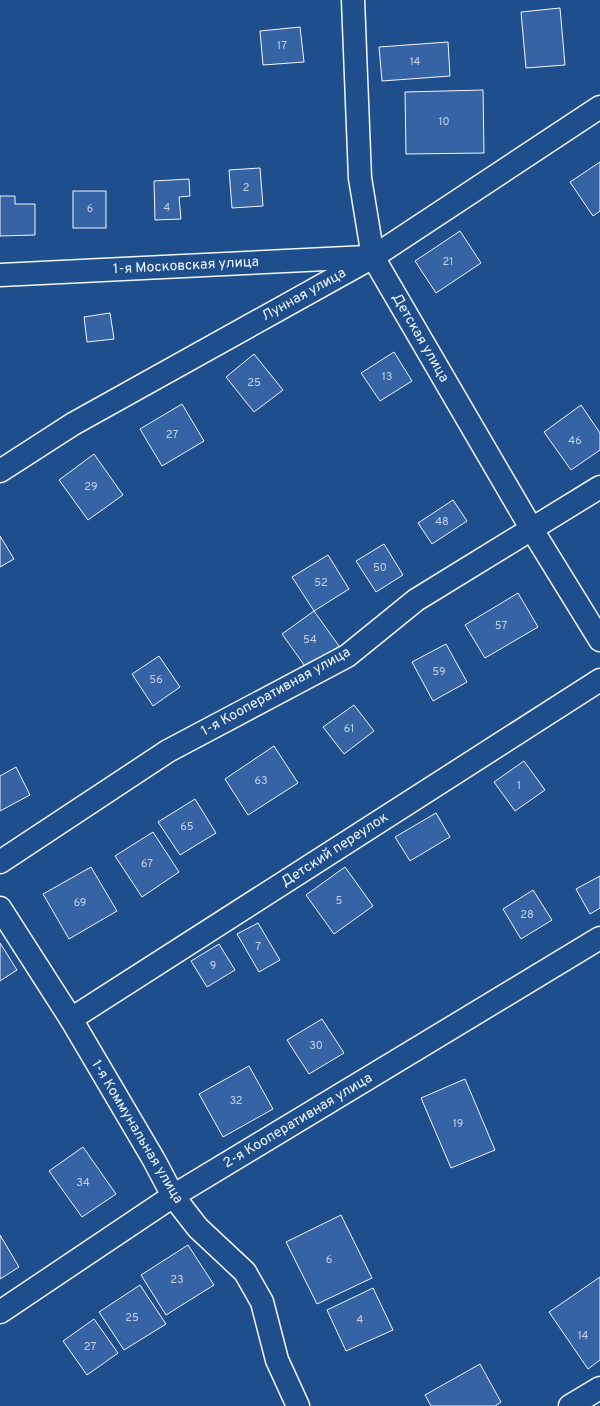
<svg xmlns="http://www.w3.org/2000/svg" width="600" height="1406" font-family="Overpass,sans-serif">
<rect width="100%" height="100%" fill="#1f4e8c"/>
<g fill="#3563a3" stroke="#f2f6ff">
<polygon points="560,8 565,65 526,68 521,12"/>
<polygon points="300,27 304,62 263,65 260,31"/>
<polygon points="448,42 450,76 382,81 379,47"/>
<polygon points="483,90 484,153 406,154 405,92"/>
<polygon points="600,162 600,211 593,216 570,182"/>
<polygon points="260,168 263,206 232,208 229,170"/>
<polygon points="189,179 190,196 179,197 181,219 155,220 154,181"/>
<rect x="73" y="191" width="33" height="37"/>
<polygon points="0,196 15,196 15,204 35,204 35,235 0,236"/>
<polygon points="460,231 481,263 436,293 415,261"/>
<polygon points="110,313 114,339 87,342 84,317"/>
<polygon points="394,352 412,381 380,401 361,373"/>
<polygon points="254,354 283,390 254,412 226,377"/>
<polygon points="182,404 204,441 162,466 140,429"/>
<polygon points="581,405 600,433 600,450 571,470 544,432"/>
<polygon points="94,454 123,495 88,520 59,480"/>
<polygon points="453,500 467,521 432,544 418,523"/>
<polygon points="0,536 14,559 0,567"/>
<polygon points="384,544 403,575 376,592 356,561"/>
<polygon points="328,555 349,589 314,611 292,577"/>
<polygon points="518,593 538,627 485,658 465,625"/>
<polygon points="314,611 339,646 307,669 282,634"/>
<polygon points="446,644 467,682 433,701 412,662"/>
<polygon points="159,656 180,687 153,706 132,674"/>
<polygon points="354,705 374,731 344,754 323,727"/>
<polygon points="274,746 298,783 248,815 225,779"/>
<polygon points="524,761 545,790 515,811 494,782"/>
<polygon points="16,767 30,795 0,811 0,776"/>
<polygon points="195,799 216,833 180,855 158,822"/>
<polygon points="436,813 450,837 410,861 395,837"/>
<polygon points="153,832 179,872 142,897 115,856"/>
<polygon points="91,867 117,911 69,939 43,894"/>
<polygon points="345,867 373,906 334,934 306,895"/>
<polygon points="600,876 600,908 590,914 576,889"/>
<polygon points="533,890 552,920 521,939 503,909"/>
<polygon points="258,923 280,960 259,972 237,934"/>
<polygon points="0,943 17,970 0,981"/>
<polygon points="219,944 235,970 207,987 191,961"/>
<polygon points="322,1019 344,1053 309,1074 287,1040"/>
<polygon points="249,1066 273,1109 223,1137 199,1094"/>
<polygon points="465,1079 495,1150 451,1168 421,1098"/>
<polygon points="83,1147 116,1194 82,1217 49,1171"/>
<polygon points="341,1215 372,1278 317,1304 286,1242"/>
<polygon points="0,1235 19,1267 0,1279"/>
<polygon points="188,1245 214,1285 166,1315 141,1275"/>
<polygon points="600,1277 600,1360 588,1369 549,1312"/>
<polygon points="140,1285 166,1324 124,1350 99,1312"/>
<polygon points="373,1288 393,1330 346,1351 327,1310"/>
<polygon points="94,1319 118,1353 87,1375 63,1341"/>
<polygon points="480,1364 501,1402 495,1406 431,1406 425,1395"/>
</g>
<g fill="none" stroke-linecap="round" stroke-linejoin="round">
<g stroke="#f2f6ff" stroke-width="25">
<g id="street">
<polyline points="353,0 360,178 373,257 531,528 600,640"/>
<polyline points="0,275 367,257"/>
<polyline points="0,471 73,424 373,257 600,107"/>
<polyline points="0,862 168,751 347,656 416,600 600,487"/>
<polyline points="0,908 71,1019 154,1160 173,1196 198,1228 245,1272 262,1302 277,1360 298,1406"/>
<polyline points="71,1019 600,680"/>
<polyline points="0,1312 173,1196 600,938"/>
<polyline points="570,1406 600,1388"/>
</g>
</g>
<use href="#street" stroke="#1f4e8c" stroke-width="22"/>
</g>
<g text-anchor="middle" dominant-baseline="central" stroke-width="4" stroke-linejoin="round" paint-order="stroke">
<g font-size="11" fill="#c3d1e8">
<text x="282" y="46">17</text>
<text x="415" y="62">14</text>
<text x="444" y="122">10</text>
<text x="246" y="188">2</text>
<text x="167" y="208">4</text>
<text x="90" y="209">6</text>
<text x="448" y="262">21</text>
<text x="387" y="377">13</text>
<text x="254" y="383">25</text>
<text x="172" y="435">27</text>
<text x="575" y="441">46</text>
<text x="91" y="487">29</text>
<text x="442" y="522">48</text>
<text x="380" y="568">50</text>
<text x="321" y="583">52</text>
<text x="501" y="626">57</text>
<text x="310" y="640">54</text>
<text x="439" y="672">59</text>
<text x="156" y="680">56</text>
<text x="349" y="729">61</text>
<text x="261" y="781">63</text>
<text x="519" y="786">1</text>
<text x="187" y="827">65</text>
<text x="147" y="864">67</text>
<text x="339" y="901">5</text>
<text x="80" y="903">69</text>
<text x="527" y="915">28</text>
<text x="258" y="947">7</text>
<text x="213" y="966">9</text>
<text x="316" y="1046">30</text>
<text x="236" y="1101">32</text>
<text x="458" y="1124">19</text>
<text x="83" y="1183">34</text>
<text x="329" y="1260">6</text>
<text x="177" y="1280">23</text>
<text x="132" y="1318">25</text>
<text x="360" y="1320">4</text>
<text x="583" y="1336">14</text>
<text x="90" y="1347">27</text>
</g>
<g font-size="14" fill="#f2f6ff" stroke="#1f4e8c">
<text transform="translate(186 266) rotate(-3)">1-я Московская улица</text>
<text transform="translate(304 295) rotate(-29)">Лунная улица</text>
<text transform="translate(420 338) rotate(60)">Детская улица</text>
<text transform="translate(276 692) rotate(-29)">1-я Кооперативная улица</text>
<text transform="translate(335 850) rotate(-33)">Детский переулок</text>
<text transform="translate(298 1121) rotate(-31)">2-я Кооперативная улица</text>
<text transform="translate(137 1132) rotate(59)">1-я Коммунальная улица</text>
</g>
</g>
</svg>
